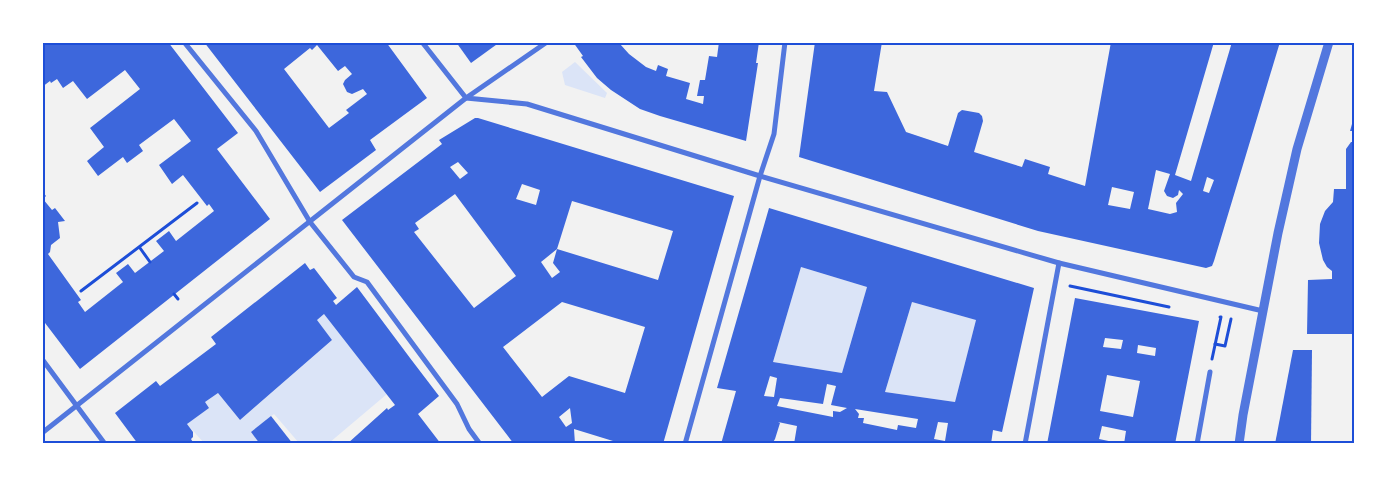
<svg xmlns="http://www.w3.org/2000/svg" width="1397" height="486" font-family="'Space Grotesk',sans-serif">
<rect width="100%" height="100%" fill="#f2f2f2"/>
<g fill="#dbe4f7">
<polygon points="575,62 607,93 605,98 565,85 562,72"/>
<polygon points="801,267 867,287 842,373 773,362"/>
<polygon points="912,302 976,320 955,402 885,392"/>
<polygon points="324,314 387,394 329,443 299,443 274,414 251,432 260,443 204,443 187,424 205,402 218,393 240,420 332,340 317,320"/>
</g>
<g fill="#3d67dc" fill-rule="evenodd">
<polygon points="42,42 168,42 238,133 217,149 270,219 80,369 42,319 42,191 46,196 43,199 52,210 55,208 65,221 58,222 60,238 51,245 50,252 48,254 81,300 78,302 85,312 123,282 116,273 128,264 135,273 164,251 156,241 169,231 176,241 214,211 209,204 207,206 183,175 172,184 159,165 191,141 174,119 139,145 143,151 127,163 123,157 98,176 87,161 104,147 90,128 140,89 125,70 87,99 73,81 63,88 57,79 51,83 50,81 42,87"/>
<path d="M204,42H386L427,98L370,140L376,150L320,192ZM317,45L338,71L345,66L352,74L345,80L343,84L347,92L352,94L363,89L367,94L346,110L349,113L329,128L284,69L310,48L312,50Z"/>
<polygon points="456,42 500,42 471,63"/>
<polygon points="573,42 623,42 620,44 629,54 646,67 656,71 658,65 668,69 666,76 690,83 686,99 703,104 704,96 697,96 700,80 705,80 709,56 717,57 719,42 759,42 756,63 758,63 746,141 660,116 640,109 611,90 597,78 581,57 583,56"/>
<path d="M815,42H882L874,91L887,92L906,132L948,146L958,113L962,110L979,113L982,116L983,121L974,152L1022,167L1025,159L1050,167L1048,174L1085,186L1111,42H1214L1175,175L1191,181L1232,42H1280L1214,261L1212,266L1206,268L1038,231L799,157ZM1156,170L1170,174L1164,191L1167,196L1173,198L1178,195L1179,190L1183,194L1176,203L1177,212L1170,214L1148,209ZM1207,177L1214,180L1209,193L1203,191ZM1112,187L1134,192L1130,209L1108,205Z"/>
<polygon points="1354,117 1354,131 1350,131"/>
<path d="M475,118H478L734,196L663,444H612L613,441L574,429L575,444H514L342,220L442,144L439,140ZM458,162L468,173L460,179L450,167ZM522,184L540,190L536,205L516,199ZM455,194L516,276L474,308L414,232L419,229L415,223ZM572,201L673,231L658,280L557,249L553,263L560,272L552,278L541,262L557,249ZM562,302L645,327L625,393L569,376L542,397L503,347ZM570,408L572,423L566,427L559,417Z"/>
<polygon points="1351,142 1354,142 1354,334 1307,334 1308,280 1332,279 1332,271 1327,267 1323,260 1319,243 1320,224 1325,211 1333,202 1334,189 1346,189 1346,149"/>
<path d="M769,208L1034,288L1002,432L993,430L991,444H794L797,426L778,422L780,423L775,439L772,444H721L736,391L717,388ZM801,267L867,287L842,373L773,362ZM912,302L976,320L955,402L885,392ZM770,376L777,378L774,397L764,396ZM827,384L836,386L831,405L847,408L840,412L833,411V417L777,406L780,398L823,404ZM855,409L918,419L916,428L898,425L897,430L863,423L864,418H858L859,414ZM938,422L948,423L945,441L934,439Z"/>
<polygon points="305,263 310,270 314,268 337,298 333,301 336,305 357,287 410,358 439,396 418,414 441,444 347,444 387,408 388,410 395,405 324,314 317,320 332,340 240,420 218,393 205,402 209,408 187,424 193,432 193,437 191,439 194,444 138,444 115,413 156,381 160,386 216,344 211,337"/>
<path d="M1075,298L1199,321L1175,444H1124L1126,431L1102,426L1099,439L1123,444H1047ZM1105,338L1123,340L1121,349L1103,347ZM1138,345L1156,348L1155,356L1137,353ZM1107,375L1140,381L1133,417L1100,411Z"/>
<polygon points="1293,350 1312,350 1311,444 1275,444"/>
<polygon points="271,416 293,444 260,444 251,432"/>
</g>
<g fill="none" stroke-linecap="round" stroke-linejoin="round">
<g stroke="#1d4ed8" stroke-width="3">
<polyline points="140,248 150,262"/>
<polyline points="1070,286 1169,307"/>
<polyline points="81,291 197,203"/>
<polyline points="174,294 178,299"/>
<polyline points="1215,344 1225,346 1231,319"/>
<polyline points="1212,359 1221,317 1220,317"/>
</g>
<g stroke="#5277de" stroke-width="5">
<polyline points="184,42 256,131 310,222 354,277 367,282 457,404 469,429 480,444"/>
<polyline points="422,42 466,98 527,104 760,176 1059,263 1263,311"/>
<polyline points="42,359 105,444"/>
<polyline points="42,433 466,98 547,42"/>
<polyline points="685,444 760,176 774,134 785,42"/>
<polyline points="1025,444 1059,263"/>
<polyline points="1197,444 1210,372"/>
</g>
<polyline stroke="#5277de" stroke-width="9" points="1239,444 1243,415 1278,233 1297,149 1329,42"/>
</g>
<rect width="1397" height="486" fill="none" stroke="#ffffff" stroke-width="88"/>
<rect x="44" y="44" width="1309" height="398" fill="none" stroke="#1d4ed8" stroke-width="2"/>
</svg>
